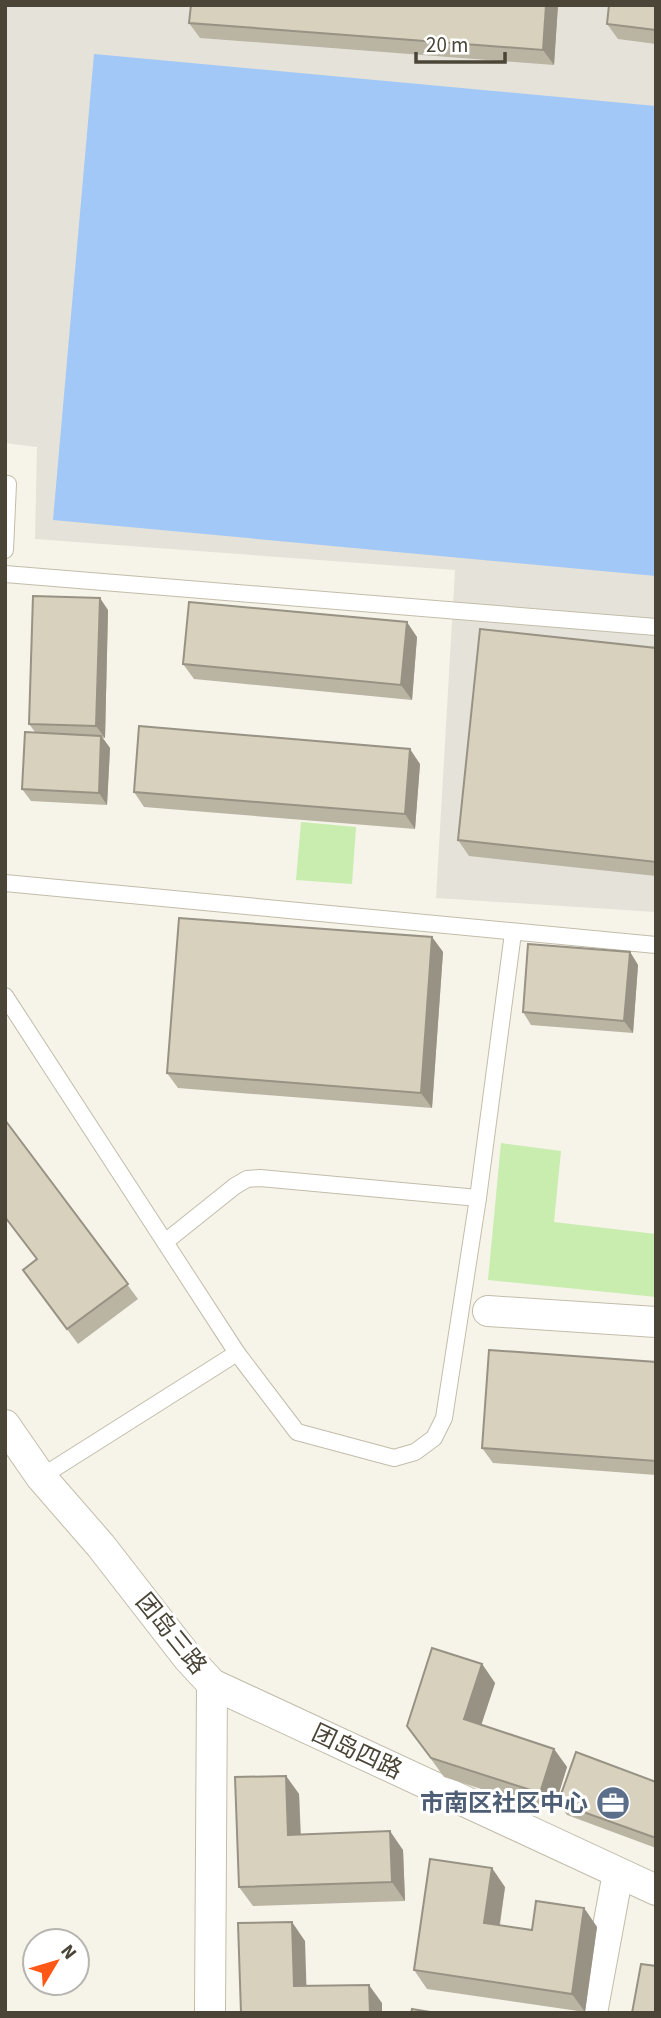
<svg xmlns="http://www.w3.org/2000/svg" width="661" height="2018" font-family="'Source Sans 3','Noto Sans SC',sans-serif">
<rect width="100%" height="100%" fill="#f6f3e9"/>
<polygon fill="#e5e2da" points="5,5 656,5 656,912 436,898 455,570 35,539 37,447 5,443"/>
<g fill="#c8edaf">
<polygon points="301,822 356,827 352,884 296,880"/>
<polygon points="501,1143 561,1151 554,1222 656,1234 656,1297 488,1280"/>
</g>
<polygon fill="#a1c8f6" points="94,54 656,106 656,576 53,520"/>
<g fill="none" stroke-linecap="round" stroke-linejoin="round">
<g stroke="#c2bdaa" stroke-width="18">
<g id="lane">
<polyline points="5,550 8,484"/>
<polyline points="5,574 656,627"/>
<polyline points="5,883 656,945"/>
<polyline points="5,996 237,1353"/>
<polyline points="165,1242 235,1186 247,1179 260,1178 478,1198"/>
<polyline points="41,1477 237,1353 297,1432 394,1458 415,1452 434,1438 444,1418 478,1198 513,933"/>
</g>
</g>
<g stroke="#c2bdaa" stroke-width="32">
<g id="street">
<polyline points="488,1311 656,1322"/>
<polyline points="5,1425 41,1477 101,1546 188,1658 212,1684 656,1890"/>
<polyline points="210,2013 212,1684"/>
<polyline points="592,2013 618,1873"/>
</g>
</g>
<use href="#lane" stroke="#fff" stroke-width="16"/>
<use href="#street" stroke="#fff" stroke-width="30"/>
</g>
<g fill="#bab4a3">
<polygon points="191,5 558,5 554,65 200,38 189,23"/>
<polygon points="656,5 656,44 618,39 607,24"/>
<polygon points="108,610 105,738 103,738 110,748 107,805 31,801 22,789 35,732 29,724"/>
<polygon points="417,637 412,700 194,679 183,664"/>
<polygon points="656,648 656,876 469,856 458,840"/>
<polygon points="420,764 415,829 144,807 134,792"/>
<polygon points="432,937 443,952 432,1108 178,1088 167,1073"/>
<polygon points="630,952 638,965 633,1033 531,1025 523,1012"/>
<polygon points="5,1120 138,1299 78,1344 23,1270 37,1260 5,1217"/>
<polygon points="656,1362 656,1475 493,1463 482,1448"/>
<polygon points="482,1664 495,1683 481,1725 554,1749 567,1767 553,1812 444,1777 407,1726"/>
<polygon points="286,1776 299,1794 301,1834 403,1850 405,1901 253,1906 239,1887"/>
<polygon points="656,1782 656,1848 567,1815 558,1803"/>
<polygon points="505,1887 500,1925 532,1930 584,1908 597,1927 585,2012 427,1989 414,1970"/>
</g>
<g fill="#979284">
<polygon points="546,5 558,5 554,65 543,50"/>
<polygon points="100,598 108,610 105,738 96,726"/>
<polygon points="407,622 417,637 412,700 401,685"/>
<polygon points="101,736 110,748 107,805 99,793"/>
<polygon points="410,749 420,764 415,829 405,814"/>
<polygon points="432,937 443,952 432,1108 421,1093"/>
<polygon points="630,952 638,965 633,1033 624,1021"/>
<polygon points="482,1664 495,1683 477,1738 464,1719"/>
<polygon points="554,1749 567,1767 553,1812 540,1793"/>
<polygon points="286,1776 299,1794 301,1854 288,1835"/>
<polygon points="390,1831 403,1850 405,1901 392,1882"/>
<polygon points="492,1868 505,1887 497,1941 484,1923"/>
<polygon points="584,1908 597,1927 585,2012 572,1994"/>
<polygon points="292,1922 305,1941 307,2005 294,1986"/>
<polygon points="369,1985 382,2003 382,2013 370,2013"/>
</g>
<g fill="#d8d1bd" stroke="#979284" stroke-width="2">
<polygon points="191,5 546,5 543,50 189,23"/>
<polygon points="609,5 656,5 656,30 607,24"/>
<polygon points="33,596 100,598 96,726 29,724"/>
<polygon points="189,602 407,622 401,685 183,664"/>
<polygon points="480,629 656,648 656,862 458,840"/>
<polygon points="139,726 410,749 405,814 134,792"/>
<polygon points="25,732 101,736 99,793 22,789"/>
<polygon points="179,918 432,937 421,1093 167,1073"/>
<polygon points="528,944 630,952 624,1021 523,1012"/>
<polygon points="5,1120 128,1284 67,1329 23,1270 37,1259 5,1217"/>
<polygon points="489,1350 656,1362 656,1461 482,1448"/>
<polygon points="432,1648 482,1664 464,1719 554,1749 540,1793 431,1758 407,1726"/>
<polygon points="576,1752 656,1782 656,1838 558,1803"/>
<polygon points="286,1776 288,1835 390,1831 392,1882 239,1887 235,1777"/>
<polygon points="430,1859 492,1868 484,1923 532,1930 536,1901 584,1908 572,1994 414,1970"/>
<polygon points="292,1922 294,1986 369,1985 370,2013 241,2013 238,1923"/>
<polygon points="641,1964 656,1966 656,2013 632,2013"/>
<polygon points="412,2009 436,2013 411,2013"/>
</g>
<defs>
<g id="office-disc" transform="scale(1.75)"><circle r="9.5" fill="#5c6f8a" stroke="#fff"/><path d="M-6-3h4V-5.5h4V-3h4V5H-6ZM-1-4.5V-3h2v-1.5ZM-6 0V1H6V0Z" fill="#fff"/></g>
</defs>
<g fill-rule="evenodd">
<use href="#office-disc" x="613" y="1803"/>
</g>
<g text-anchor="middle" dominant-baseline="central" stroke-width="6" stroke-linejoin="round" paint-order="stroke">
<g font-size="24" fill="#4a4536" stroke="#fff">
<text transform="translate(171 1634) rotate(51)">团岛三路</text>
<text transform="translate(357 1752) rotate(25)">团岛四路</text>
</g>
<g font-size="24" font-weight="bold" fill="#4e5e75" stroke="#fff" text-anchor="end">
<text x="588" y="1803">市南区社区中心</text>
</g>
</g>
<rect width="661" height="2018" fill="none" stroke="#4a4536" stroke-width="14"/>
<g transform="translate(56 1962) rotate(52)"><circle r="33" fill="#ffffff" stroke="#b7b5af" stroke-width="2"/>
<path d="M0-5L12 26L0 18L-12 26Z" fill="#ff5816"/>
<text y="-10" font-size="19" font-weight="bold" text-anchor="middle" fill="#4a4536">N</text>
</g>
<path d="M416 52v10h89v-10" fill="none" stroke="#4a4536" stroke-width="3.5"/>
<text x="426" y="52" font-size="21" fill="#4a4536" stroke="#ffffff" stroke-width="5" paint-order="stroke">20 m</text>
</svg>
